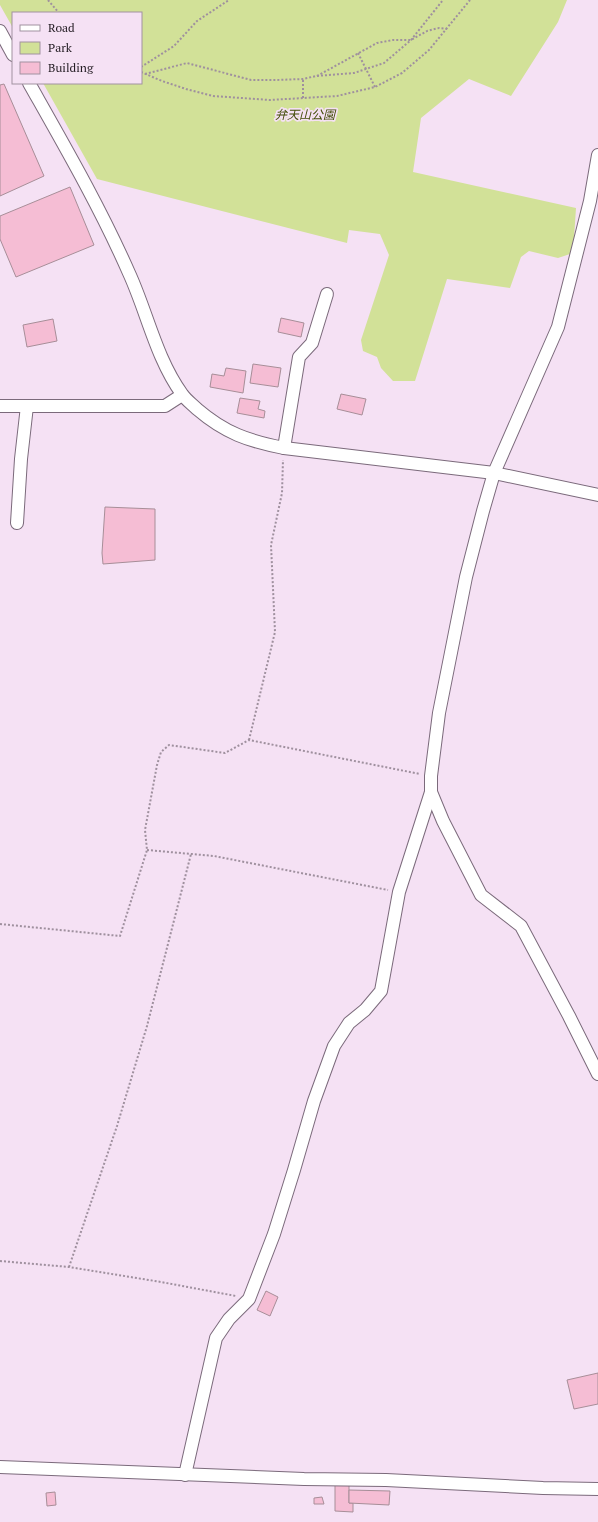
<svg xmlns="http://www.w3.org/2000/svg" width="598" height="1522" font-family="'PT Serif','Noto Sans JP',serif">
<rect width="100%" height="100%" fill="#f5e1f4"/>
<polygon fill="#d2e198" points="0,0 567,0 558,22 511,96 469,79 421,118 413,172 576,208 573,253 558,258 529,251 521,257 510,288 447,279 415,381 393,381 381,368 377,357 363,351 361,340 389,255 380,234 349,230 347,243 97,179 43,83 141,83 141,13 13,13 13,28 0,5"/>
<g fill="#f5bdd4" stroke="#a78e98">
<polygon points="4,84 44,176 0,196 0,85"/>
<polygon points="70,187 94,245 16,277 0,239 0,216"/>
<polygon points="281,318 304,323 301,337 278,332"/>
<polygon points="53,319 57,341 27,347 23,325"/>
<polygon points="253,364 281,368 278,387 250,383"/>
<polygon points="226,368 246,371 243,393 210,387 212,374 224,376"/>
<polygon points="341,394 366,399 362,415 337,409"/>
<polygon points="240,398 260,401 258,409 265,411 264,418 237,413"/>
<polygon points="105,507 155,509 155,560 103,564 102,553"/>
<polygon points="266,1291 278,1297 270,1316 257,1310"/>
<polygon points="598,1373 598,1404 574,1409 567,1380"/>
<polygon points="335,1484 349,1484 349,1503 353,1503 353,1512 335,1511"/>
<polygon points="349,1490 390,1491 389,1505 349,1503"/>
<polygon points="55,1492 56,1505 47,1506 46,1493"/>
<polygon points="322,1497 324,1504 314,1504 314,1498"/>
</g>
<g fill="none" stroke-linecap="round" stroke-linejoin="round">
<g stroke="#7b6a7b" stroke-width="14">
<g id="minor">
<polyline points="0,31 13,55"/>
<path d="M29,83C64,145 100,207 129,273C147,312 156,358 182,394C186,400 192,404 197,409C225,433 248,441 284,448L494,473L598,495"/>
<polyline points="0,406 165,406 182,395"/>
<polyline points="284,448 299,357 312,343 327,294"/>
<polyline points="17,523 21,459 27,406"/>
<polyline points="431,792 443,821 481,895 521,926 569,1016 598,1074"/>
<polyline points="0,1467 304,1479 386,1480 543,1488 598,1489"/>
<polyline points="185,1475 216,1338 229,1319 249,1299 274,1234 294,1170 314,1101 334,1046 349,1023 365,1010 381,991 399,892 431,792 431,776 439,713 466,577 483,511 494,473 558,327 590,201 598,155"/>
</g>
</g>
<g stroke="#9f909e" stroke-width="2" stroke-dasharray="2 2" stroke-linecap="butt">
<polyline points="48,0 59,13"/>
<polyline points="358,53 375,87"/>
<polyline points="141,67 174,46 197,21 229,0"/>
<polyline points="141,72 162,81 186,89 213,96 270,100 337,96 375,87 402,73 429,50 470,0"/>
<polyline points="145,74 187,63 251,80 276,80 303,79 316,76 354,73 384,63 411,40 443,0"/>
<polyline points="317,76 377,43 393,40 411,40 427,31 439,28 447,29"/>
<polyline points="303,98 303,79"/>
<polyline points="249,740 275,632 271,545 282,493 283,460"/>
<polyline points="147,850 214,856 388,890"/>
<polyline points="0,924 120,936 147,850 145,830 157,765 161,752 169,745 225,753 249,740 420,774"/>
<polyline points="0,1261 69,1267 161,1282 236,1296"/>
<polyline points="69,1267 117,1126 147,1026 191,854"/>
</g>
<use href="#minor" stroke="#fff" stroke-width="12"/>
</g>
<g text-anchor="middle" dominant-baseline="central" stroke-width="3.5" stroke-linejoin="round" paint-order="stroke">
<g font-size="12" font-style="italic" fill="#434d08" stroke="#f5e1f4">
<text x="305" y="114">弁天山公園</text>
</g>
</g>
<rect x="12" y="12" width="130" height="72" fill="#f5e1f4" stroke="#a192a0"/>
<rect x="20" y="25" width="20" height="6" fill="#ffffff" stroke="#a192a0"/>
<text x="48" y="32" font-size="12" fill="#221b22">Road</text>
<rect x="20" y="42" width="20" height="12" fill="#d2e198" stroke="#a192a0"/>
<text x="48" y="52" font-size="12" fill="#221b22">Park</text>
<rect x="20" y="62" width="20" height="12" fill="#f5bdd4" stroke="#a192a0"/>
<text x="48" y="72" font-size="12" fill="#221b22">Building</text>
</svg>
